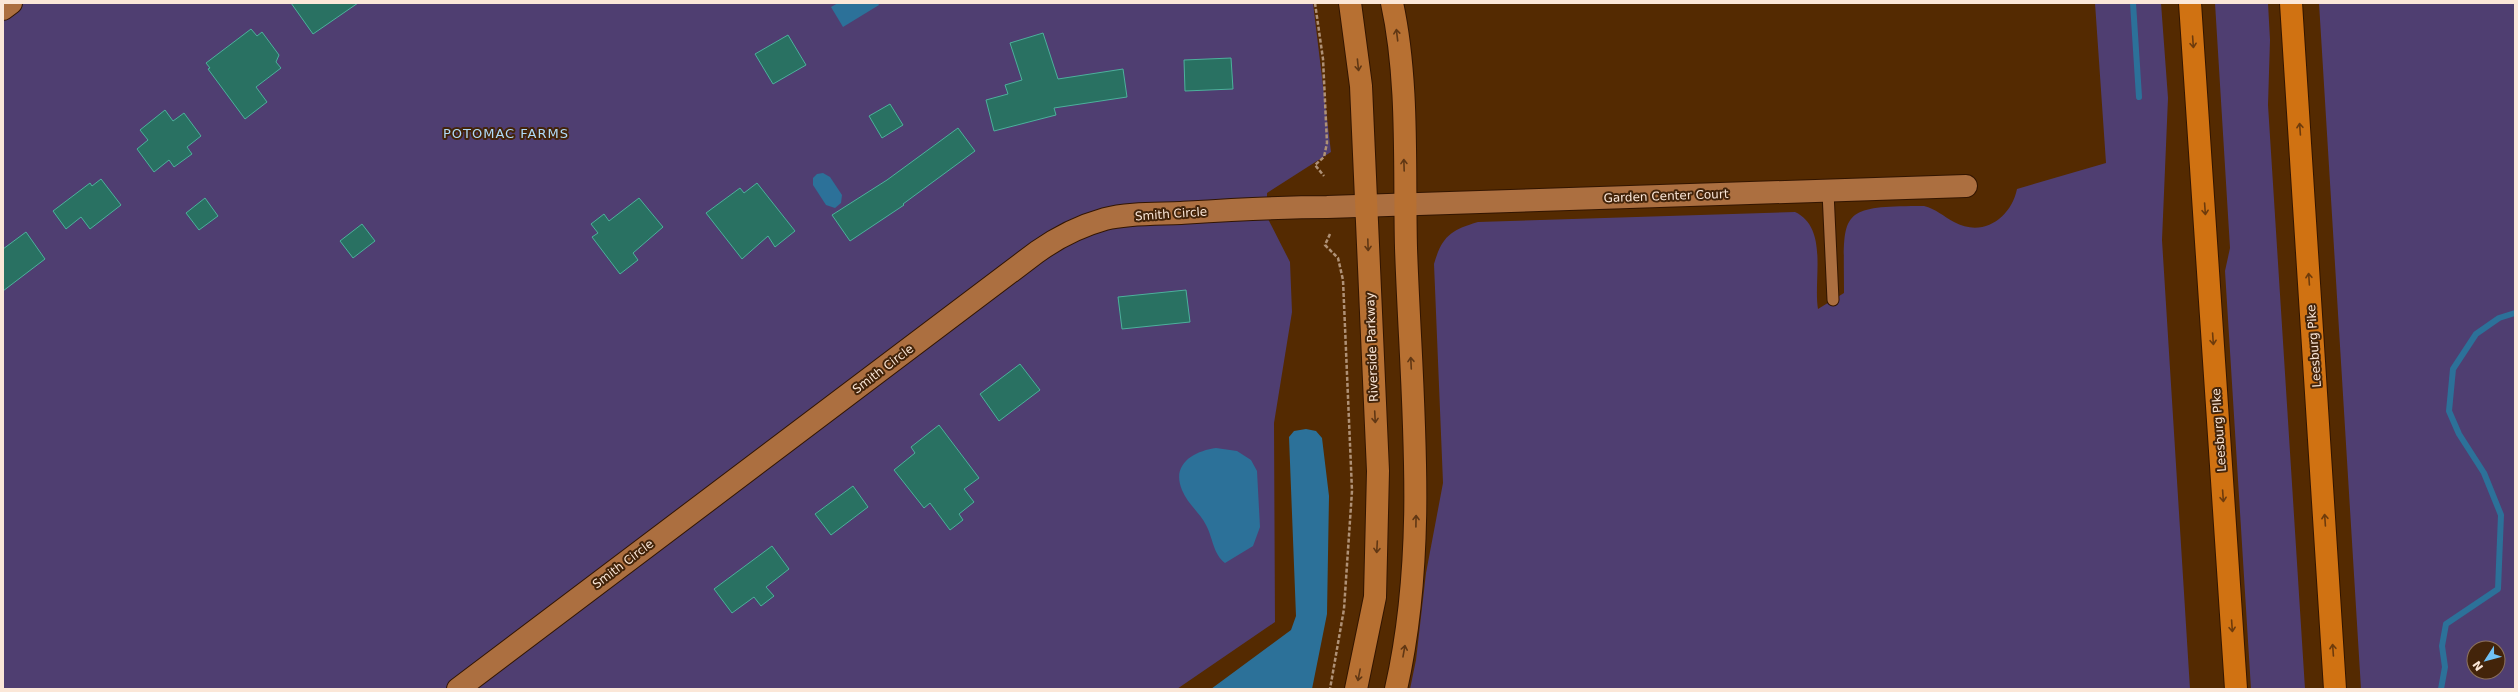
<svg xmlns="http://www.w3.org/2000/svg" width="2518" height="692" font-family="'DejaVu Sans',sans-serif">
<rect width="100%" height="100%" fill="#542a01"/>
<g fill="#4f3e71" fill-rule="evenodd">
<polygon points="3,3 1313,3 1331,152 1267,193 1267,217 1290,262 1292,312 1274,423 1275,622 1177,689 3,689"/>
<path d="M2095,3H2161L2168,98L2162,240L2190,689H1410L1416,660L1426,573L1443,483L1434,264C1442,236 1451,230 1478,222L1795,212C1829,228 1813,279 1818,309L1844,293C1844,212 1836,206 1924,206C1936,209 1943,216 1954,222C1983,238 2011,218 2017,189L2106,163Z"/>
<polygon points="2215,3 2268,3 2270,40 2268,105 2305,689 2251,689 2225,271 2230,248"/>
<path d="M2319,3H2515V689H2361ZM2474,648H2498V672H2474Z"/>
</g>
<g fill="#2c7199">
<polygon points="838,3 878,3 879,5 843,27 831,7"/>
<polygon points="823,173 830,177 842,195 841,203 835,208 826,205 813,185 813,178 817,174"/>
<polygon points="1306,429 1316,431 1322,438 1329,496 1327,614 1312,689 1211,689 1291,630 1296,616 1289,437 1294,431"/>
<path d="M1216,448L1237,451L1251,460L1257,471L1260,527L1253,546L1225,563C1213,554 1213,538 1206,525C1200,513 1187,503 1182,490C1171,464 1194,451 1216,448Z"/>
</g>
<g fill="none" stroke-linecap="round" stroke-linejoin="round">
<g stroke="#2c7199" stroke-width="6">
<polyline points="2133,3 2139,97"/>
<polyline points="2441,689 2445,667 2442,646 2446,624 2498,589 2501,515 2484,473 2459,434 2449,411 2453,369 2476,334 2499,318 2515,313"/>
</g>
</g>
<g fill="#297162" stroke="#4cb19c">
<polygon points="291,3 358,3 313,34"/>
<polygon points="251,29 257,36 262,32 279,55 276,62 281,68 256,87 267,102 245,119 208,69 210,68 206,63"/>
<polygon points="1043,33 1058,79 1123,69 1127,97 1054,108 1056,115 994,131 986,100 1008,94 1005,85 1022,80 1010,43"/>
<polygon points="788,35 806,65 773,84 755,54"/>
<polygon points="1231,58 1233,89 1185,91 1184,60"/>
<polygon points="890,104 903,125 882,138 869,116"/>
<polygon points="165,110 173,121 184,113 201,136 187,147 192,154 174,167 169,160 154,172 137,149 148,140 140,130"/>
<polygon points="958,128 975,151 903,204 904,205 850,241 832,215 887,180"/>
<polygon points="101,179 121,205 90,229 81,217 66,229 53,211 90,183 92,186"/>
<polygon points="757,183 795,231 775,247 768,236 742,259 706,213 740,188 744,193"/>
<polygon points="205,198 218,216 199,230 186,213"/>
<polygon points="639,198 663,227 633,253 638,260 620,274 592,237 598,233 591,224 604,214 609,221"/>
<polygon points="362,224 375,241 353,258 340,241"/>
<polygon points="26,232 45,259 3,291 3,249"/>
<polygon points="1186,290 1190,322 1122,329 1118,297"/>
<polygon points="1020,364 1040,390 999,421 980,394"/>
<polygon points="939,425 979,478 964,489 974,502 959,514 963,520 950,530 930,503 924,508 894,470 915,453 911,447"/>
<polygon points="853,486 868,507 831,535 815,514"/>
<polygon points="772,546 789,569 766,587 774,596 761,606 754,597 732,613 714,589"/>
</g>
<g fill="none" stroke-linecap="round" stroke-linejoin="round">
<g stroke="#321500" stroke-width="13">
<polyline id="lane" points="1828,192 1833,300"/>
</g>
<g stroke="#321500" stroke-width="24">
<g id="street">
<polyline points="3,9 11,3"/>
<path d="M458,689L1037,252C1058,237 1080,226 1105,219C1128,213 1156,214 1181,213C1230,210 1278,207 1327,207L1966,186"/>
</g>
</g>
<g stroke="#321500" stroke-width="24">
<g id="secondary">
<polyline points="1350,3 1361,86 1378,471 1375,597 1356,689"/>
<path d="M1392,3C1409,81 1404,168 1406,248C1411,396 1429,543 1396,689"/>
</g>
</g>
<g stroke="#321500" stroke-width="24">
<g id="highway">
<polyline points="2190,3 2236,689"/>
<polyline points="2291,3 2335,689"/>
</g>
</g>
<g stroke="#af9176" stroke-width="2.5" stroke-dasharray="4 2" stroke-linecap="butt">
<polyline points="1315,3 1323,59 1327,143 1324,157 1315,165 1324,176"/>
<polyline points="1330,234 1325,245 1338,258 1343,280 1352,491 1344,609 1330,689"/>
</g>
<use href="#lane" stroke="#ac6f40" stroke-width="11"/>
<use href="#street" stroke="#ac6f40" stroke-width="22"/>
<use href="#secondary" stroke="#b77032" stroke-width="22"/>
<use href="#highway" stroke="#d07212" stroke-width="22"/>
</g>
<defs><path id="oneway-shaft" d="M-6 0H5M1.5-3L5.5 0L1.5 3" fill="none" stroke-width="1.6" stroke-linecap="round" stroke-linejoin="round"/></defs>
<g stroke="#603714">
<use href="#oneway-shaft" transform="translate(1397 35) rotate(-97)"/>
<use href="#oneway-shaft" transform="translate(1358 65) rotate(84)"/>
<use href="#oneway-shaft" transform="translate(1404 165) rotate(-92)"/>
<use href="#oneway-shaft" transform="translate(1368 245) rotate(88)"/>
<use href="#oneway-shaft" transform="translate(1411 363) rotate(-93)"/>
<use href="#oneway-shaft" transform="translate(1375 417) rotate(87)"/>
<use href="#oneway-shaft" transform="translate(1416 521) rotate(-89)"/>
<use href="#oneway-shaft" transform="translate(1377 547) rotate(93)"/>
<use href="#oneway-shaft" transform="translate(1404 651) rotate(-80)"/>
<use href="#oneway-shaft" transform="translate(1359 675) rotate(101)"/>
</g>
<g stroke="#6d3b0c">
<use href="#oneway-shaft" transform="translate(2193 42) rotate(86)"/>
<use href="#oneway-shaft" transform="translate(2300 129) rotate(-94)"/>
<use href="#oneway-shaft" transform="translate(2205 209) rotate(86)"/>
<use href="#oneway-shaft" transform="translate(2309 279) rotate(-94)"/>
<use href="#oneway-shaft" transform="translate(2213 339) rotate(86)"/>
<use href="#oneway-shaft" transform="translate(2223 496) rotate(86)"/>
<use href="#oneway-shaft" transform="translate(2325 520) rotate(-94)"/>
<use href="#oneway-shaft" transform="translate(2232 626) rotate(86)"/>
<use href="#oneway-shaft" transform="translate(2333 650) rotate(-94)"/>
</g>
<g text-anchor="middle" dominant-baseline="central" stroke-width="4" stroke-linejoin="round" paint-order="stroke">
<g font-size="12" fill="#fbe7d8" stroke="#43240a">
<text transform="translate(1666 196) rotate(-2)">Garden Center Court</text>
<text transform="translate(1171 214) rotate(-4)">Smith Circle</text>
<text transform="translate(2314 346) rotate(-94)">Leesburg Pike</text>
<text transform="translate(1372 347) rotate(-92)">Riverside Parkway</text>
<text transform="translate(883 369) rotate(-37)">Smith Circle</text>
<text transform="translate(2219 430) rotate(-94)">Leesburg PIke</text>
<text transform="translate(623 564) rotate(-37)">Smith Circle</text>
</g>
<g font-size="13" letter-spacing="1" fill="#b0dbf8" stroke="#43240a">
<text x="506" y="133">POTOMAC FARMS</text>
</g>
</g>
<rect width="2518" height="692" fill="none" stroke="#fbe7d8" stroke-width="8"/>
<g transform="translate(2486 660) rotate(234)"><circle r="19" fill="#43240a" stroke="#8d725c"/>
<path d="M0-3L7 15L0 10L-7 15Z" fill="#70c1f4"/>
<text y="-6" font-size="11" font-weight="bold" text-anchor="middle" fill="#fbe7d8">N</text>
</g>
</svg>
